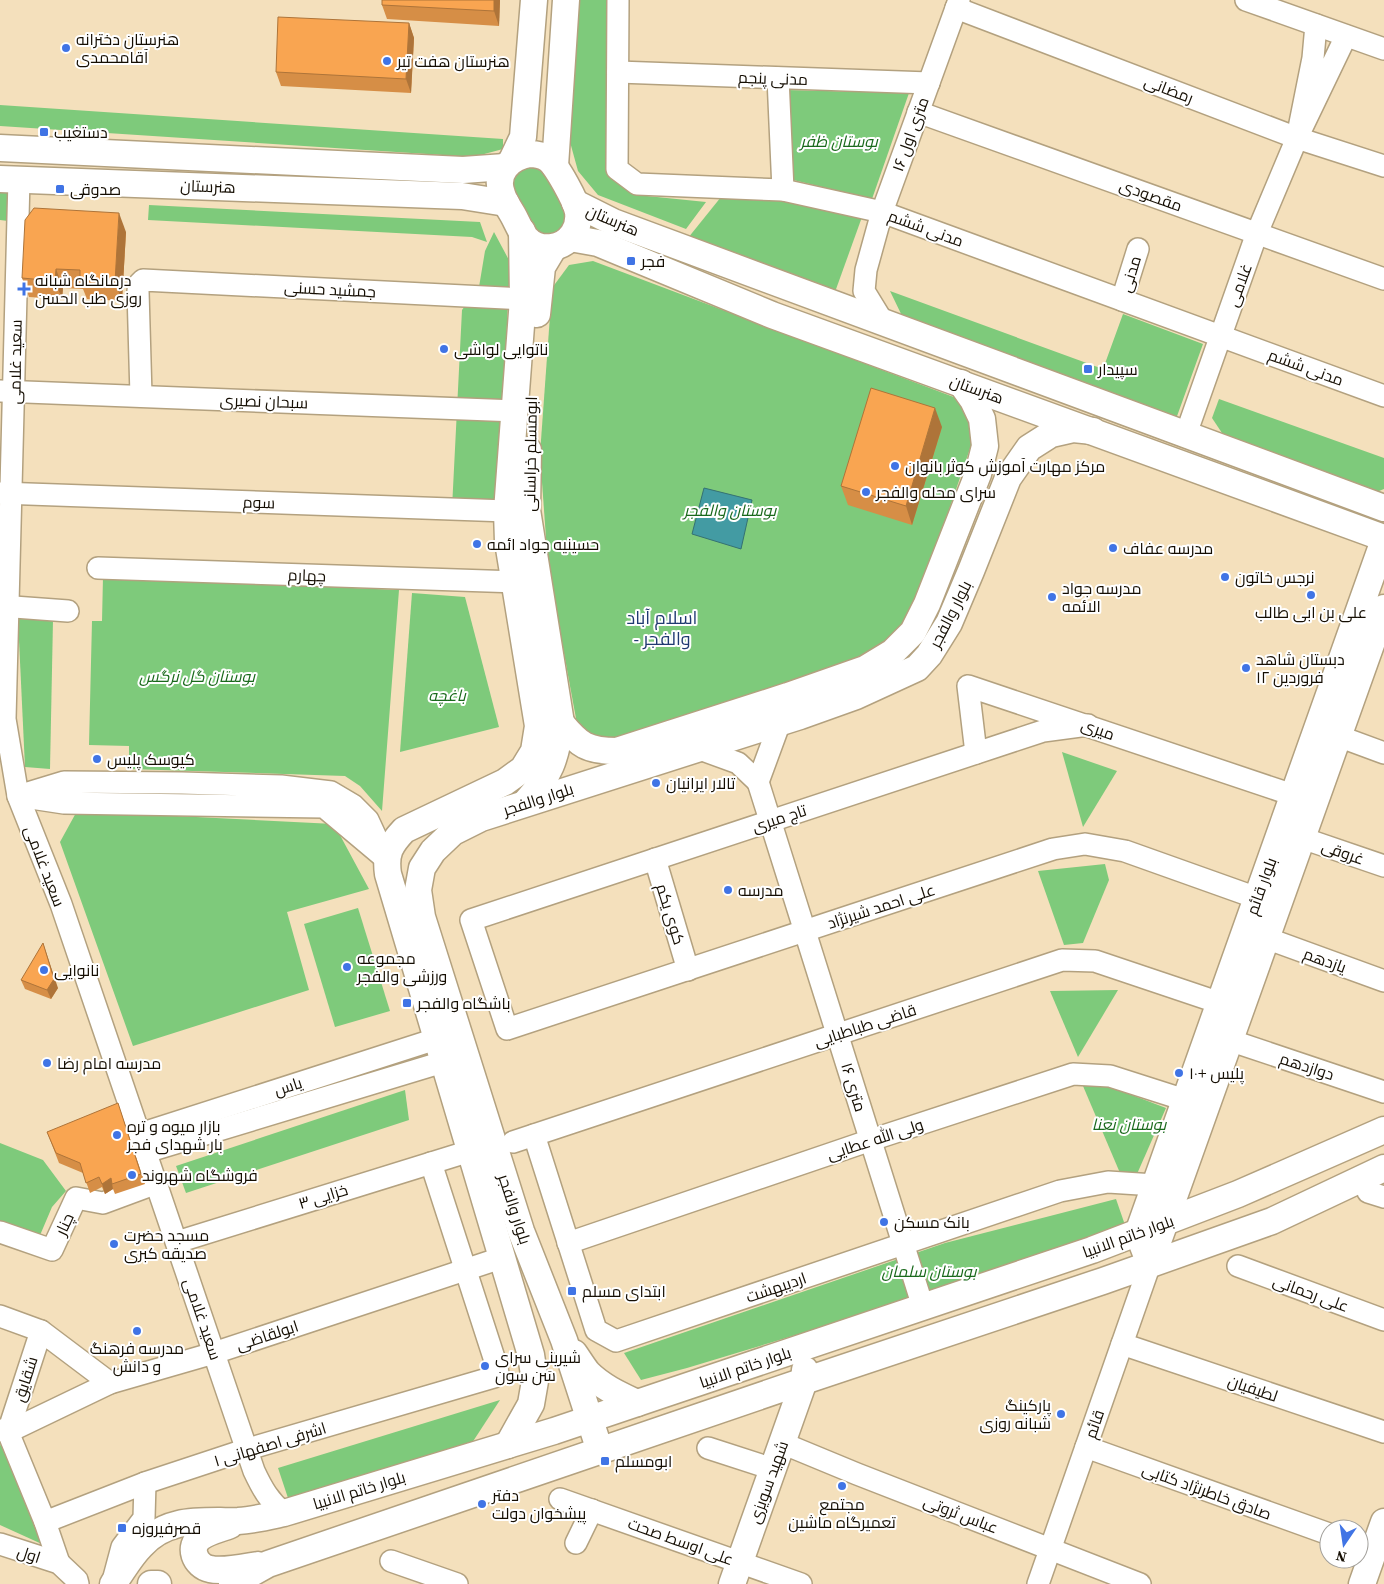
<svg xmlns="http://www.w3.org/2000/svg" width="1384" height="1584" font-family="'Source Serif 4',Cairo,serif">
<rect width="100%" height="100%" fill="#f4e0bc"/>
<g fill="#7eca7b">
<polygon points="580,0 611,0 609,174 647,196 706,202 686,229 598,195 578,171 567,131"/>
<polygon points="786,90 909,93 872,199 789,179"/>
<polygon points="0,105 503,139 503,149 473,157 0,126"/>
<polygon points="545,164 570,224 557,238 532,234 509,181 516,166"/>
<polygon points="0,188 9,189 8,221 0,220"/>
<polygon points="721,197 781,198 862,217 835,292 688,238"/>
<polygon points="149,205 480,222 487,242 472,237 148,220"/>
<polygon points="494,232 510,262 498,510 452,508 462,310 479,287 485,251"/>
<polygon points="593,261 959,399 974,437 923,586 895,642 847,668 604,743 577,724 548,566 540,454 552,288 569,265"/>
<polygon points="890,291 1103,369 1123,314 1203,344 1176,419 904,320"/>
<polygon points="1219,399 1384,458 1384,489 1374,493 1226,439 1212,418"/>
<polygon points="103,577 399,590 382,811 360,786 345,776 129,769 129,746 89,745 92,621 102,621"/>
<polygon points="412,593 465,597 499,727 400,752"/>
<polygon points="18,619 53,620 50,769 25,767"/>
<polygon points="1062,752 1117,771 1083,827"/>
<polygon points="77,811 334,824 369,889 287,912 309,990 133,1046 60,842"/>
<polygon points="1105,864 1109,880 1083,943 1064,945 1038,871"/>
<polygon points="358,908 390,1011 335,1027 304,924"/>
<polygon points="1118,990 1078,1057 1050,991"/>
<polygon points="1083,1086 1111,1087 1166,1108 1137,1174 1120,1173"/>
<polygon points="405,1090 409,1120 186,1193 176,1166"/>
<polygon points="0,1143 43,1160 66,1191 52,1207 35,1247 0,1234"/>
<polygon points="1116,1199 1125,1225 905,1302 687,1368 641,1380 624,1353 945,1243"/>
<polygon points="500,1400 470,1446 289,1501 278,1468"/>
<polygon points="6,1431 44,1545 0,1525 0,1446"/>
</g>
<polygon fill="#439ba3" stroke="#357173" points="704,488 752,500 741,549 692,534"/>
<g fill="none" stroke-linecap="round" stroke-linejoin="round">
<g stroke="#b3a17f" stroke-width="24">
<g id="minor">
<polyline points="618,0 617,169 637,184 783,190 882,212 1384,396"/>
<polyline points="1246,0 1384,49"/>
<polyline points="956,8 1297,138 1384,166"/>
<polyline points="1316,25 1313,58 1297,138 1346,36"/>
<polyline points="618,72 929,83"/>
<polyline points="778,78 783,190"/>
<polyline points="918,112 1384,279"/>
<path d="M19,179L5,719L18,796L61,904L254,1471C262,1488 269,1501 284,1513"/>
<polyline points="1122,300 1138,249"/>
<polyline points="883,322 864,291 866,270 882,212 959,0"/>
<polyline points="0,391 514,411"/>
<polyline points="141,396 138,291 139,284 143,280 523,299"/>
<polyline points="1186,434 1257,233 1297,138"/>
<polyline points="0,493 507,511"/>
<polyline points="98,568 515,582"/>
<polyline points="0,606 68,611"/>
<polyline points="1088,725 1043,731 471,920 507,1029 1053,849 1085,844 1125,851 1257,898"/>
<polyline points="1338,736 1384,753"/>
<polyline points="697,748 738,763 758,782 780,722"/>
<polyline points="976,753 968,686 1293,795"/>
<polygon points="64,782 182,783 281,786 331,792 353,805 368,820 386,859 324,807 64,803 18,796"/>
<polyline points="758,782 923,1307"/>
<polyline points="1302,838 1384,866"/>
<polyline points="655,859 688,970"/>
<polyline points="1266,938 1384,981"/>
<polyline points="1229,1040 1384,1092"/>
<polyline points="140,1134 436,1039"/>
<polyline points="534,1135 596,1330 616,1341 1060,1191 1108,1182 1155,1185"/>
<polyline points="513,1142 1062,960 1095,961 1220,1003"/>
<polyline points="146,1152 443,1062"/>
<polyline points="1368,1192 1384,1197"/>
<polyline points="0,1232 52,1250 76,1198 103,1203 157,1183"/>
<polyline points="177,1242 470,1151"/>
<polyline points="568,1243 871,1140 1073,1074 1110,1076 1185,1100"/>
<polyline points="1238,1266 1384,1320"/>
<polyline points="0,1316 41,1331"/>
<polyline points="1122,1344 1384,1432"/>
<polyline points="0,1430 8,1432 110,1383 214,1353 501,1258"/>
<polyline points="782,1443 857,1474 1140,1584"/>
<polyline points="1086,1447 1329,1534"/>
<polyline points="708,1448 773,1469"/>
<polyline points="560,1499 801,1584"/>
<polyline points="45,1522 145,1483 248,1449 494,1377 498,1374 497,1367 431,1163"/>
<polyline points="576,1543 592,1510"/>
<polyline points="0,1544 59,1563 77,1580 78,1584"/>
<polyline points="391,1561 457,1584"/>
<polyline points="59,1563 45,1522 8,1432 41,1331 110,1383"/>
<polyline points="114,1577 122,1547 144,1518 145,1483"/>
<polyline points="1038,1584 1150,1264"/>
</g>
</g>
<g stroke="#b3a17f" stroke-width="29">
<g id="major">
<polyline points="0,148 463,170 505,167"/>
<path d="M530,154C536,154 542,155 548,159C557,166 576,201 578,212C579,220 577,228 573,234C562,250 539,252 526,238C520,231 517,222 513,215C509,208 504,201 502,194C494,173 510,157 530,154Z"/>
<polyline points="512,160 523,137 534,0"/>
<polyline points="555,166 566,0"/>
<polyline points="0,179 462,196 506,203"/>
<polyline points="575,203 613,222 1384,508"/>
<polyline points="570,238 598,243 772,315 1384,538"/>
<polyline points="537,314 542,267 554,247"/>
<polyline points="1384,540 1138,1233 1150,1264 1384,608"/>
<path d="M561,723C579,745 587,751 617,751L788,696L865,669L893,652L913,632L927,604L978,474L985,446L982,419L973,400L961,383"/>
<path d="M526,802C550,776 556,758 561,723L527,510L528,450"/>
<path d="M574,1353C579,1360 583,1367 588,1373C602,1387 620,1395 637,1403"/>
<path d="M508,1445L531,1404L535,1381L531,1355L388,874C385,853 390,845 404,830L505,782L523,769L534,751L538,726L508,542L507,511L523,299L522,231"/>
<polyline points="600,1451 564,1340 521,1231 422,917 418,890 422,868 433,851 453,832 481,818 800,716 856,696 917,668 929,655 949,623 971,571 1008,478 1029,448 1051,434 1073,429 1093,431"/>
<path d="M230,1525C221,1529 209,1531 201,1537C187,1546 195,1566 210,1569C223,1572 245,1567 258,1565"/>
<path d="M113,1584C122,1572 130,1557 141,1546C168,1516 202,1522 238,1521C254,1520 270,1516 284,1513L554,1431L1092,1250L1238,1194L1384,1130"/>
<polyline points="151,1584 158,1584"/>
<polyline points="232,1584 268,1564 804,1381 1103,1281 1272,1221 1384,1168"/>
<polyline points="732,1584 804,1381 805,1370"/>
<polyline points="1362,1584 1384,1522"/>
</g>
</g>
<use href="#minor" stroke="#fff" stroke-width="21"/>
<use href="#major" stroke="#fff" stroke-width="26"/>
</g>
<g fill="#d68e46">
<polygon points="382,0 500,0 499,26 387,19 382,5"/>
<polygon points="409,23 414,38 411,93 281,86 276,72"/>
<polygon points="126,232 122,301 87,299 83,289 63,288 62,299 29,297 22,278"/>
<polygon points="942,427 912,525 848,505 841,486"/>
<polygon points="21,980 58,988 51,999 25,989"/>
<polygon points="121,1112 145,1184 115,1194 113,1189 105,1194 102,1187 90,1193 83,1173 59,1163 47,1132"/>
</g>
<g fill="#ae7439">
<polygon points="494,0 500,0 499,26 494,11"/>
<polygon points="409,23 414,38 411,93 406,79"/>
<polygon points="119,213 126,232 122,301 115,282"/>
<polygon points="56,269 63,288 62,299 55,281"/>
<polygon points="935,408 942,427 912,525 906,506"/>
<polygon points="43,943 58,988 51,999 47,990"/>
<polygon points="111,1178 113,1189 105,1194 102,1184"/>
</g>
<g fill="#f9a551" stroke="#ae7439">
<polygon points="382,0 494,0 494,11 382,5"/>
<polygon points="278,17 409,23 406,79 276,72"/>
<polygon points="34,208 119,213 115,282 80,280 80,270 56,269 55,281 22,278 25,220"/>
<polygon points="871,388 935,408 906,506 841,486"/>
<polygon points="43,943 54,979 47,990 21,980"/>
<polygon points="118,1103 141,1174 112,1184 111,1178 102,1184 99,1177 86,1183 80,1163 56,1153 47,1132"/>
</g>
<g fill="#4074e5" stroke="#fff" stroke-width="2">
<circle cx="66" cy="48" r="5"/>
<circle cx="387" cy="61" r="5"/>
<rect x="39" y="127" width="10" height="10" rx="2.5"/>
<rect x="55" y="184" width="10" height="10" rx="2.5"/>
<rect x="626" y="256" width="10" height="10" rx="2.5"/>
<path d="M21.5 281.5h5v5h5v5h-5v5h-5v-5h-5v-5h5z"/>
<circle cx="444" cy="349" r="5"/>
<rect x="1083" y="364" width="10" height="10" rx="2.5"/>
<circle cx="895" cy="466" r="5"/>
<circle cx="866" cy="492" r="5"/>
<circle cx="477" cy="544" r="5"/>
<circle cx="1113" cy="548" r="5"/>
<circle cx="1225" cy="577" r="5"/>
<circle cx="1311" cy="595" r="5"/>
<circle cx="1052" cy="597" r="5"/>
<circle cx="1246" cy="668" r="5"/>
<circle cx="97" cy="759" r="5"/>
<circle cx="656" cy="783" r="5"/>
<circle cx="728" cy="890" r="5"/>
<circle cx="347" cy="967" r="5"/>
<circle cx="44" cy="970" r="5"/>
<rect x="402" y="998" width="10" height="10" rx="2.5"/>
<circle cx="47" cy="1063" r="5"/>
<circle cx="1179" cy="1073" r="5"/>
<circle cx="117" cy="1135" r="5"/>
<circle cx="132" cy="1175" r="5"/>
<circle cx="884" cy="1222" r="5"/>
<circle cx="114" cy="1244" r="5"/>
<rect x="567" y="1286" width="10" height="10" rx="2.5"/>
<circle cx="137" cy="1331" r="5"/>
<circle cx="485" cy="1366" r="5"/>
<circle cx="1061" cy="1414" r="5"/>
<rect x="600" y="1456" width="10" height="10" rx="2.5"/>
<circle cx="842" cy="1486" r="5"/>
<circle cx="482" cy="1504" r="5"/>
<rect x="117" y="1523" width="10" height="10" rx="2.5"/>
</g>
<g text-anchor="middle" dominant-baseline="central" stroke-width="4" stroke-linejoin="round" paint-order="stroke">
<g font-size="16" fill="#150e03" stroke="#fff" text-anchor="start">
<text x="76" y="39">هنرستان دخترانه<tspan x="76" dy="18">آقامحمدی</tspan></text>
<text x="397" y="61">هنرستان هفت تیر</text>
<text x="54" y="132">دستغیب</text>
<text x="70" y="189">صدوقی</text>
<text x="641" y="261">فجر</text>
<text x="35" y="280">درمانگاه شبانه<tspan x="35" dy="18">روزی طب الحسن</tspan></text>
<text x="454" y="349">ناتوایی لواشی</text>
<text x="1098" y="369">سپیدار</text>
<text x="905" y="466">مرکز مهارت آموزش کوثر بانوان</text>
<text x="876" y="492">سرای محله والفجر</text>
<text x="487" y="544">حسینیه جواد ائمه</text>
<text x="1123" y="548">مدرسه عفاف</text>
<text x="1235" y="577">نرجس خاتون</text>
<text x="1062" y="588">مدرسه جواد<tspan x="1062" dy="18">الائمه</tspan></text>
<text x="1311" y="612" text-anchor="middle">علی بن ابی طالب</text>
<text x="1256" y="659">دبستان شاهد<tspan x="1256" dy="18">۱۲ فروردین</tspan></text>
<text x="107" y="759">کیوسک پلیس</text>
<text x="666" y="783">تالار ایرانیان</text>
<text x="738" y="890">مدرسه</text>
<text x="357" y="958">مجموعه<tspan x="357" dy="18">ورزشی والفجر</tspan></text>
<text x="54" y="970">نانوایی</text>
<text x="417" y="1003">باشگاه والفجر</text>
<text x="57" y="1063">مدرسه امام رضا</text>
<text x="1189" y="1073">پلیس +۱۰</text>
<text x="127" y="1126">بازار میوه و تره‌<tspan x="127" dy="18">بار شهدای فجر</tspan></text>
<text x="142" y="1175">فروشگاه شهروند</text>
<text x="894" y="1222">بانک مسکن</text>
<text x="124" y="1235">مسجد حضرت<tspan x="124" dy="18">صدیقه کبری</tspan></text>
<text x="582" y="1291">ابتدای مسلم</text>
<text x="137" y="1348" text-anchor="middle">مدرسه فرهنگ<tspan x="137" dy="18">و دانش</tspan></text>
<text x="495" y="1357">شیرینی سرای<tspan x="495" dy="18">سَن سِون</tspan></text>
<text x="1051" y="1405" text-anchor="end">پارکینگ<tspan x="1051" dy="18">شبانه روزی</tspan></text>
<text x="615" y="1461">ابومسلم</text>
<text x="492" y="1495">دفتر<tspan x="492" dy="18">پیشخوان دولت</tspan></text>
<text x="842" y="1504" text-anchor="middle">مجتمع<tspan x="842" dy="18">تعمیرگاه ماشین</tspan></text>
<text x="132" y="1528">قصرفیروزه</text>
</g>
<g font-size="16" fill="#150e03" stroke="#fff">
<text transform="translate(773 78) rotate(2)">مدنی پنجم</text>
<text transform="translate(1169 89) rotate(21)">رمضانی</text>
<text transform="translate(910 134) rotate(-70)">۱۶ متری اول</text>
<text transform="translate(208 186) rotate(2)">هنرستان</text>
<text transform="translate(1151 195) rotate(20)">مقصودی</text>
<text transform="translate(613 220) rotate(23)">هنرستان</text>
<text transform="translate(926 228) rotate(20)">مدنی ششم</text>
<text transform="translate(1130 274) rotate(-73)">مدنی</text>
<text transform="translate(1239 285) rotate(-70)">غلامی</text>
<text transform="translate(330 289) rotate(3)">جمشید حسنی</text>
<text transform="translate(15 362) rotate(-89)">سعید غلامی</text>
<text transform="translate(1306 367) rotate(20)">مدنی ششم</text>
<text transform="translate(977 389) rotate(20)">هنرستان</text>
<text transform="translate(264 401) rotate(2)">سبحان نصیری</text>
<text transform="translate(530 454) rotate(-89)">ابومسلم خراسانی</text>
<text transform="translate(259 502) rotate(2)">سوم</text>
<text transform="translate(307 575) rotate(2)">چهارم</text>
<text transform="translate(950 614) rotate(-63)">بلوار والفجر</text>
<text transform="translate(1098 729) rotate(19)">میری</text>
<text transform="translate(538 799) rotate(-18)">بلوار والفجر</text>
<text transform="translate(779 818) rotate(-18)">تاج میری</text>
<text transform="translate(1343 852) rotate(19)">غروقی</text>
<text transform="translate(45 866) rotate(69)">سعید غلامی</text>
<text transform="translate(1261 886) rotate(-70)">بلوار قائم</text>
<text transform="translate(881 906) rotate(-18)">علی احمد شیرنژاد</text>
<text transform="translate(671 914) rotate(73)">کوی یکم</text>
<text transform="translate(1325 960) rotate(20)">یازدهم</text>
<text transform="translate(865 1025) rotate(-18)">قاضی طباطبایی</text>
<text transform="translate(1307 1066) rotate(18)">دوازدهم</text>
<text transform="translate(288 1086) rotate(-18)">یاس</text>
<text transform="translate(854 1087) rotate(73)">۱۶ متری</text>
<text transform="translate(875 1139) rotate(-18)">ولی الله عطایی</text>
<text transform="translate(323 1196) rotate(-17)">خزایی ۳</text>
<text transform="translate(515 1209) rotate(72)">بلوار والفجر</text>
<text transform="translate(64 1224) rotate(-65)">چنار</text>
<text transform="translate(1128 1236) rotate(-20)">بلوار خاتم الانبیا</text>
<text transform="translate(776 1287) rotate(-19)">اردیبهشت</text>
<text transform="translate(1311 1293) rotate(20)">علی رحمانی</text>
<text transform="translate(203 1319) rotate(71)">سعید غلامی</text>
<text transform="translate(267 1335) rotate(-18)">ابولقاضی</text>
<text transform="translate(745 1367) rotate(-19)">بلوار خاتم الانبیا</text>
<text transform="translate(25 1379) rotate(-72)">شقایق</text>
<text transform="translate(1253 1388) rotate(19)">لطیفیان</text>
<text transform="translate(1094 1424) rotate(-71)">قائم</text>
<text transform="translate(270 1444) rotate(-17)">اشرفی اصفهانی ۱</text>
<text transform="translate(768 1482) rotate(-70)">شهید سویزی</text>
<text transform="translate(359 1490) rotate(-17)">بلوار خاتم الانبیا</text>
<text transform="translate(1207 1491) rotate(20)">صادق خاطرنژاد کتابی</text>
<text transform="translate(961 1514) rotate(21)">عباس ثروتی</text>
<text transform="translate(681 1541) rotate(20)">علی اوسط صحت</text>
<text transform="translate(29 1554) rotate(18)">اول</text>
</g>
<g font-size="16" font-style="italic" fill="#19691b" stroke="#fff">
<text x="839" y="141">بوستان ظفر</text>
<text x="730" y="510">بوستان والفجر</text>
<text x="197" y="676">بوستان گل نرگس</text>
<text x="447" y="695">باغچه</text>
<text x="1129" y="1124">بوستان نعنا</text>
<text x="929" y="1271">بوستان سلمان</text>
</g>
<g font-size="18" fill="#203a71" stroke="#fff">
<text x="662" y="617">اسلام آباد<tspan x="662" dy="21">- والفجر</tspan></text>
</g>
</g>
<g transform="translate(1344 1544) rotate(193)"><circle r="24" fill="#ffffff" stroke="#a19f9a"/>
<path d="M0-4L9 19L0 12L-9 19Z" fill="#4074e5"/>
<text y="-8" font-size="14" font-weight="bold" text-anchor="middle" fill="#150e03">N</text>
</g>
</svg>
